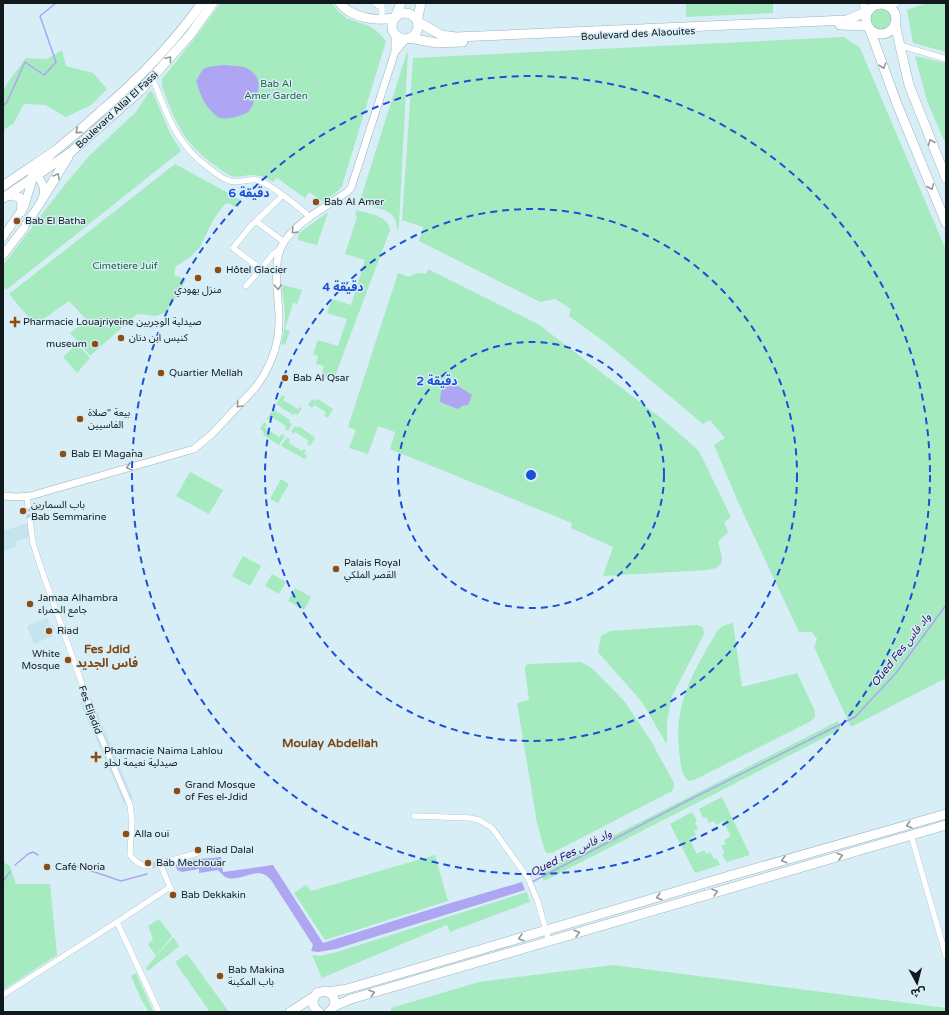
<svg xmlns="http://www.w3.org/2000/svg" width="949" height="1015" font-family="'Varela Round','Noto Sans Arabic',sans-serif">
<rect width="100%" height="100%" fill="#d7eef6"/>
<g fill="#c4e4ef">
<polygon points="31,522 32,536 15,542 16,547 3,551 3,531"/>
<polygon points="47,618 50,626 53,625 55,631 51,632 53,636 34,644 27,626"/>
<polygon points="92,699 133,799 124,804 80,702"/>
</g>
<g fill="#a6eabf">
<path d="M221,3H332C344,21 351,19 369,26C376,30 381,35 386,41L342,186L339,190L323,202L309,192L305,198L277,178L273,182C266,178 260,175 253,175C246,175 238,178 231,176C225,173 219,168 213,164C183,143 174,119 162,86V79L192,42Z"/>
<polygon points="686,3 773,3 773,13 686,17"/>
<polygon points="927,3 946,3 946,52 913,43 907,10"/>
<circle cx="881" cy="20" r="11"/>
<polygon points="844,37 860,48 946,250 946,678 851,727 814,647 817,639 812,632 799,632 738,502 714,445 725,438 710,420 703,424 606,343 569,316 571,309 555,299 540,302 419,241 423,227 402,220 413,58"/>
<polygon points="62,50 66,66 93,73 107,89 91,105 66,117 45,105 24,104 13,124 3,130 3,91 8,82 26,58 47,59"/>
<path d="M408,51L399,225L397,232C398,202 372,214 361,198L406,55Z"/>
<polygon points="915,56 946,63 946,145 927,101"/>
<polygon points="152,91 170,133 181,151 6,290 3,285 3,265 63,187 88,157 136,112 149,92"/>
<polygon points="175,164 241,200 235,207 229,203 225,204 213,220 200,247 190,257 175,267 174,275 186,280 167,312 156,316 137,314 90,356 70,333 87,320 69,301 35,325 9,294"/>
<path d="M357,210C368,214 388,215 390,230L335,376L328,378L321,375L324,366L316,364L318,356L313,354L318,340L338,346L347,319L327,313L332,299L351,305L365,260L345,254L357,217L355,214Z"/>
<polygon points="328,212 317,245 298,240 299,233"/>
<polygon points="428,269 538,324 666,422 699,451 731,517 724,522 728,532 718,542 722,557 721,564 716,568 707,570 603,576 613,547 571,528 572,523 390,449 395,432 378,426 368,454 349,448 356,430 348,427 398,273 409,277 417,273 426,274"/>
<path d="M283,285L302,290L297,304L293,303L285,329L290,331L285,345L281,344C287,324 285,308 282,288Z"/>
<polygon points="77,344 90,358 77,373 63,357"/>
<polygon points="282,395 285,397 283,400 298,409 300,407 302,408 298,415 294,413 293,415 276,404"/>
<polygon points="312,399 316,401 318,399 333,409 328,418 324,416 326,412 314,405 312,408 308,405"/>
<polygon points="273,409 290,420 289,422 292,424 288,431 285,429 286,426 272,417 270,420 267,419"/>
<polygon points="264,422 267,424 265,428 279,437 282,434 285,436 279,445 263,435 264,432 260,429"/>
<polygon points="295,426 298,428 299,426 315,438 310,446 307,444 309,441 295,432 294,434 291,432"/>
<polygon points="287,437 290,439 289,443 302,451 304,449 306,450 304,454 307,455 305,459 281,446"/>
<polygon points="190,472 223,490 209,514 176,496"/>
<polygon points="281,479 289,484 278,503 270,499"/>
<polygon points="243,556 261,566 250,586 232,576"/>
<polygon points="272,574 286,582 279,594 265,586"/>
<polygon points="295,588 311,597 304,610 288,601"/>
<path d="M733,623L742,687L797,673L815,711V717L811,721L694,780L689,781C682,777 681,765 680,758C672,703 692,676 717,631L722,626Z"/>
<polygon points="697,625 703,627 704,634 672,696 667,721 667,743 666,743 642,702 598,652 601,636 610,631"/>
<polygon points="581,662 592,668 625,702 651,741 674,783 674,787 672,791 552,853 547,853 545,851 537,823 517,703 529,700 525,670 525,667 528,664"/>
<polygon points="838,721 841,729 544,881 540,873"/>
<polygon points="722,797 750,855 727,862 722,855 725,853 721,846 726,844 724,840 731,836 723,821 716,825 714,821 709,823 706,817 703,818 699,809"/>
<polygon points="692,812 697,821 695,822 698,829 694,831 696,835 689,839 697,854 704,850 706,854 710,852 714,859 716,858 720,865 695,873 670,824"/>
<polygon points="435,855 448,901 325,940 294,893 306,885 311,891"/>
<polygon points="3,862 10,866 16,884 50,884 57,955 3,990"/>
<polygon points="527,892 530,902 450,932 447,925 322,978 312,955 320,956 337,952"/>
<polygon points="159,919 172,936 156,956 148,944 153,939 148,926"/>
<polygon points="173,937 179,946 148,971 146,968"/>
<polygon points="187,954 229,1012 210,1012 175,962"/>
<polygon points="613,965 946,1008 946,1012 391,1012 391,1008 479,982"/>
<polygon points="136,973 152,1009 154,1012 149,1012 141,999 131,976"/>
</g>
<g fill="#aea5f3">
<path d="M224,65C232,66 241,65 248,69C262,77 260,89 254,101C253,105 251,109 248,112C242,116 225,121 218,117C211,112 204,103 201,95C199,90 198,85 196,81L203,69L208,67Z"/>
<polygon points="446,381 458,386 472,395 468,405 462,406 458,409 440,402 441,392"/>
<path d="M221,857L223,872L273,865L323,943L444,905L522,882L525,890L336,949L318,952L311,951L313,945L271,880C258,864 243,882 228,878C224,877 221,873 218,870L199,873V869L182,872L177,870L176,865C186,858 208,859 221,857Z"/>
</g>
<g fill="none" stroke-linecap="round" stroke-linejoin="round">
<g stroke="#aea5f3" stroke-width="1.5">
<polyline points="3,106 7,102 25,62 44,75 56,62 40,16 56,3"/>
<polyline points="71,864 121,881 147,874"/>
<polyline points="15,865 28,854 33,852 38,855"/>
<polyline points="3,881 10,872"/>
<polyline points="532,882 687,801 855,717 896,673 946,605"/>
</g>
<g stroke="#b9ced5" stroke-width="5.5" stroke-dasharray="5.5 3" stroke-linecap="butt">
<polyline points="28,506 30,520"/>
<polyline points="150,866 172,860"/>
</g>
<g stroke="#9db3bb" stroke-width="6">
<g id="minor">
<polyline points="374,3 382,8"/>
<polyline points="889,7 897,3"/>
<polyline points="382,20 382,3"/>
<polyline points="899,45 946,59"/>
<path d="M153,79C167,115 176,144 209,168C215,173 222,179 230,181C239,183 248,179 257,180C268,182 301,209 310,217"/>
<polyline points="257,222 284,242"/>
<polyline points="280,249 273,254 261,269 233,248 250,227 282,196"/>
<polyline points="246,286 261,269"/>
<polyline points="27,497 28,506"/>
<path d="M30,520L33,543L41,568L100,735L130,805L132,821L130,855C135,862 142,866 150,866"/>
<polyline points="414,816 470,818 479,820 492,828 528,878 538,902 549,942"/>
<polyline points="911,835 946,956"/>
<polyline points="172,860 198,853"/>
<polyline points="170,887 173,895"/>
<polyline points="117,922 170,887 161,866"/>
<polyline points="3,995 117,922 159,1012"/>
</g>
</g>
<g stroke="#9db3bb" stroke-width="8">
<g id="tertiary">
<polyline points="863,3 866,18"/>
<polyline points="885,3 888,6"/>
<polyline points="395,52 406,39"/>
<path d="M3,496L16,497L30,496L194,449L212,434L255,388C269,370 279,346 279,323C280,298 270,263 284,242C299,220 326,207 347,192L351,188L395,52V34"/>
</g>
</g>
<g stroke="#9db3bb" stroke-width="9">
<g id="secondary">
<path d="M26,224C31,216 38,208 42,200C47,190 42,177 32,174"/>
<polyline points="3,237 24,207 34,174 50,156"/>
<polyline points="3,255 24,228"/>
</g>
</g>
<g stroke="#9db3bb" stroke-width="10">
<g id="primary">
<path d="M340,3C352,19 377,21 394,18"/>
<polyline points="421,3 417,21 441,35 456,37 847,20 868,11"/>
<circle cx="881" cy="19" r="15"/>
<circle cx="405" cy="26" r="13"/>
<polyline points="396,15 401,3"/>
<polyline points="895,24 909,85 946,178"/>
<polyline points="840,25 868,26"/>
<polyline points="870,30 897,104 946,223"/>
<polyline points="409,38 437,43 463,42"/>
<path d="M3,186C20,174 39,162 56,150C71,138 86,125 100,112C139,79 172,45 202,3"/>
<polyline points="6,196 13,195 20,198 22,203 21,212"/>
<polyline points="3,198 70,153 141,90 190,35 213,3"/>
<polyline points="43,198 68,157"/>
<polyline points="329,992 347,989 395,975 729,876 946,814"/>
<polyline points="335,1006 351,999 946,825"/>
<polyline points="290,1012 315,996"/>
<path d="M319,1012C312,1007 311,1000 317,993L326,991C336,995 338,1005 329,1012"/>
</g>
</g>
<use href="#minor" stroke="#fff" stroke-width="5.5"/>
<use href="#tertiary" stroke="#fff" stroke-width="7"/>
<use href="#secondary" stroke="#fff" stroke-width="8"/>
<use href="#primary" stroke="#fff" stroke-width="9"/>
</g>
<defs><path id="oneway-chevron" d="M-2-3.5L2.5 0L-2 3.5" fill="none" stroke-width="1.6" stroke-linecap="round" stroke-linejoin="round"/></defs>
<g stroke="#949899">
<use href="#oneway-chevron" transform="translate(169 59) rotate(-50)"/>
<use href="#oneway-chevron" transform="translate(883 66) rotate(71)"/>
<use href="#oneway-chevron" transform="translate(78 131) rotate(140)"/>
<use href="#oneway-chevron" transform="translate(931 142) rotate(-112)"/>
<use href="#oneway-chevron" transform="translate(57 176) rotate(-60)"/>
<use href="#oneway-chevron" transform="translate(931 187) rotate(67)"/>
<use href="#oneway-chevron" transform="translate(294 231) rotate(136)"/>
<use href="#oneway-chevron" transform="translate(278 287) rotate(87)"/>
<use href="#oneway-chevron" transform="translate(239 405) rotate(133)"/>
<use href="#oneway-chevron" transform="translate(129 467) rotate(165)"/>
<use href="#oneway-chevron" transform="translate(909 825) rotate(164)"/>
<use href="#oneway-chevron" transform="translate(840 856) rotate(-16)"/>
<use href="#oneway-chevron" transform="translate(784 860) rotate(164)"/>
<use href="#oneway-chevron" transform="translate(715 892) rotate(-17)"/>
<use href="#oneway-chevron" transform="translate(659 897) rotate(163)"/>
<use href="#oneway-chevron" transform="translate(577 933) rotate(-16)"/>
<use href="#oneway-chevron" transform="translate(521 938) rotate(164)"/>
<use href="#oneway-chevron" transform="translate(372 993) rotate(-16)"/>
</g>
<g fill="none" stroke="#1d4ed8" stroke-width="2" stroke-dasharray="7 5">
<circle cx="531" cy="475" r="133"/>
<circle cx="531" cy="475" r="266"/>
<circle cx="531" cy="475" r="399"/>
</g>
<g fill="#8b4d12" stroke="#d7eef6" stroke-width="1.5">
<circle cx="316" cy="202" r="4"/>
<circle cx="17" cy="221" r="4"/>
<circle cx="218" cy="270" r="4"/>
<circle cx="198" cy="278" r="4"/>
<path d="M13 316h4v4h4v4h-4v4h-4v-4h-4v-4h4z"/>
<circle cx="121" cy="338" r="4"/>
<circle cx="95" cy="344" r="4"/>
<circle cx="161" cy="373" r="4"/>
<circle cx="285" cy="378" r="4"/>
<circle cx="80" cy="419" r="4"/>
<circle cx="63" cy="454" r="4"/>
<circle cx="23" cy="511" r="4"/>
<circle cx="336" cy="569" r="4"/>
<circle cx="30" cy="604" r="4"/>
<circle cx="49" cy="631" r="4"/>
<circle cx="68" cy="660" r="4"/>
<path d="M94 751h4v4h4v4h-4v4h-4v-4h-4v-4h4z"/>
<circle cx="177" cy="791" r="4"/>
<circle cx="126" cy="834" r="4"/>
<circle cx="198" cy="850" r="4"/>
<circle cx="148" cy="863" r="4"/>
<circle cx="47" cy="867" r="4"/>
<circle cx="173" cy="895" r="4"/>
<circle cx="220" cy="976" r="4"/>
</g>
<g text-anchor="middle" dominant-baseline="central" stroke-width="3" stroke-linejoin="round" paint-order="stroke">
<g font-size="10" fill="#11191c" stroke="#d7eef6">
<text transform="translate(638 34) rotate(-3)">Boulevard des Alaouites</text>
<text transform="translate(117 110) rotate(-43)">Boulevard Allal El Fassi</text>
<text transform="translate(90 710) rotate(70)">Fes Eljadid</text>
</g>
<g font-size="10" fill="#205e3d" stroke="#d7eef6">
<text x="276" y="84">Bab Al<tspan x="276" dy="12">Amer Garden</tspan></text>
<text x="125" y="266">Cimetiere Juif</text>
</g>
<g font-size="10" fill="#11191c" stroke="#d7eef6" text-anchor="start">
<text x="324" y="202">Bab Al Amer</text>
<text x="25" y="221">Bab El Batha</text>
<text x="226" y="270">Hôtel Glacier</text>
<text x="198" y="290" text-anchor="middle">منزل يهودي</text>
<text x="23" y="322">Pharmacie Louajriyeine صيدلية الوجريين</text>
<text x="129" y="338">كنيس ابن دنان</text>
<text x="87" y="344" text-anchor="end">museum</text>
<text x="169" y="373">Quartier Mellah</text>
<text x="293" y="378">Bab Al Qsar</text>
<text x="88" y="413">بيعة "صلاة<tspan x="88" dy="12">الفاسيين</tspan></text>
<text x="71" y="454">Bab El Magana</text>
<text x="31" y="505">باب السمارين<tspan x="31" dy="12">Bab Semmarine</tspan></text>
<text x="344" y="563">Palais Royal<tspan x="344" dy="12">القصر الملكي</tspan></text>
<text x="38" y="598">Jamaa Alhambra<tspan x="38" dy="12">جامع الحمراء</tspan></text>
<text x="57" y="631">Riad</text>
<text x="60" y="654" text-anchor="end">White<tspan x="60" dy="12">Mosque</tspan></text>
<text x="104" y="751">Pharmacie Naima Lahlou<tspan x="104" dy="12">صيدلية نعيمة لحلو</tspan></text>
<text x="185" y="785">Grand Mosque<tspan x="185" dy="12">of Fes el-Jdid</tspan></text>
<text x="134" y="834">Alla oui</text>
<text x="206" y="850">Riad Dalal</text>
<text x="156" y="863">Bab Mechouar</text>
<text x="55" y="867">Café Noria</text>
<text x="181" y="895">Bab Dekkakin</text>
<text x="228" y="970">Bab Makina<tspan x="228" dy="12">باب المكينة</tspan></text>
</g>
<g font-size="11" font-style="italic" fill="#2d116a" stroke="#d7eef6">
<text transform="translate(901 650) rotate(-52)">Oued Fes واد فاس</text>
<text transform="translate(571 853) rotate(-27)">Oued Fes واد فاس</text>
</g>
<g font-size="12" font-weight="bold" fill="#7f4611" stroke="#d7eef6">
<text x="107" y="649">Fes Jdid<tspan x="107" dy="14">فاس الجديد</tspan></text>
<text x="330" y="743">Moulay Abdellah</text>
</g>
</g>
<circle cx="531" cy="475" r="6" fill="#1d4ed8" stroke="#d7eef6" stroke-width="2"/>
<g font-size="12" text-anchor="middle" font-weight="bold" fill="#1d4ed8" stroke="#d7eef6" stroke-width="3" stroke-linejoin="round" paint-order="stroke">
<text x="249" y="197">6 دقيقة</text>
<text x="343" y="291">4 دقيقة</text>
<text x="437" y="385">2 دقيقة</text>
</g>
<rect width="949" height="1015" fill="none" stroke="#11191c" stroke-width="8"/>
<g transform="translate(917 983) rotate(173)" stroke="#d7eef6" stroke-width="3" paint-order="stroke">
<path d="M0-3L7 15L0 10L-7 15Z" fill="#11191c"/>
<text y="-6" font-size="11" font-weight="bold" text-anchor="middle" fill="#11191c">ش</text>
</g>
</svg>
